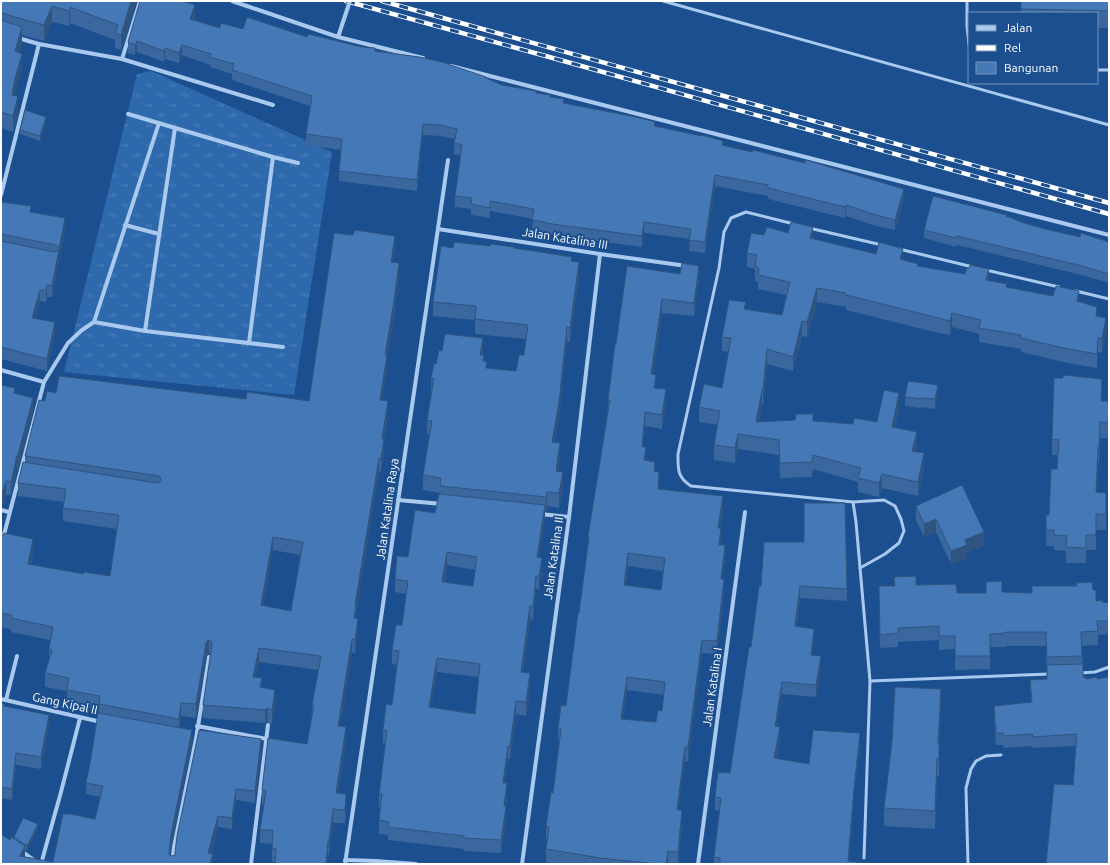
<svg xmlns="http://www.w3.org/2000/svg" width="1110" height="865" font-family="Ubuntu,sans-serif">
<defs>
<pattern id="grass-tufts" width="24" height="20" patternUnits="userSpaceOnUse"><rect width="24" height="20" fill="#2e69ad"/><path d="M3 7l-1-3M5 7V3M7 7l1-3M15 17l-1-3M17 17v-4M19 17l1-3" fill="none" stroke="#4d80b9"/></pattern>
</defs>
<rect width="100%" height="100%" fill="#1b4f8f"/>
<polygon fill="url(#grass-tufts)" points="151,71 332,152 294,395 64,372 137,74"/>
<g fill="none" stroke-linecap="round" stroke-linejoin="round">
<g stroke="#a9c9ee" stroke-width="3">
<polyline points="663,1 1109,125"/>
<polyline points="967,1 967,26 969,45"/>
<polyline points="1097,70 1109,70"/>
<path d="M794,224L746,212L731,218L724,232L719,268L678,454C678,469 677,477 691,486L853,502L856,522L870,681L864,858"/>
<polyline points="809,228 882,245"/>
<polyline points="899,249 973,267"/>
<polyline points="986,270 1059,287"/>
<polyline points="1076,291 1109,299"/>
<polyline points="853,502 884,500 895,506 901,519 904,531 899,543 885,554 860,568"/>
<polyline points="1080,673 1095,672 1109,667"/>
<polyline points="870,681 1050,674"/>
<polyline points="968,864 966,788 971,769 976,761 986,756 1001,755"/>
</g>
<g stroke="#a9c9ee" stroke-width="4">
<polyline points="232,1 338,37 423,58"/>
<polyline points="338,37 344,19"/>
<polyline points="18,38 39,44 122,59 273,105"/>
<polyline points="122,59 140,1"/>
<polyline points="451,66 1109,235"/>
<polyline points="128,114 273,157 298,163"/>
<polyline points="1,195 39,44"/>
<polyline points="125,225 159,234"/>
<polyline points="438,229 600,254 687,266"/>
<polyline points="94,322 145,331 283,347"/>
<polyline points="145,331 175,128"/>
<polyline points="249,343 273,157"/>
<polyline points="1,370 44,382"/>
<polyline points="398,500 442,504"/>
<polyline points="1,510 9,512"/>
<polyline points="540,514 569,517"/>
<polyline points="1,546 44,382 68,343 82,330 94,322 159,123"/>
<polyline points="1,699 101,722"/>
<polyline points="6,700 17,656"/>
<polyline points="197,726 267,739"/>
<polyline points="21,851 35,861"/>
<polyline points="345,860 376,861 416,864"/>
<polyline points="41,864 61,792 80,718"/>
<polyline points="172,864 174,847 196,739 209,657"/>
<polyline points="251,864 268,725"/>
<polyline points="345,864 448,160"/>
<polyline points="522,864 569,517 600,254"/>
<polyline points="698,864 745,512"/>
</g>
<g stroke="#fff" stroke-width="4.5">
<g id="rail">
<polyline points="346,1 560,60 1109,214"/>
<polyline points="382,1 1109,203"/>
</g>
</g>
<use href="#rail" stroke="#1b4f8f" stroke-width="3" stroke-dasharray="9" stroke-linecap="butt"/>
<polyline stroke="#a9c9ee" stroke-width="4" points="344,19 350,1"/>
</g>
<g fill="#3a679d" fill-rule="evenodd">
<polygon points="1,1 136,1 121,50 115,48 115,40 70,23 69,26 52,22 44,41 22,35 22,42 19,53 22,70 14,96 18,112 13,132 1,128"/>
<polygon points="1021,1 1109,1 1109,28 1097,28 1097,13 1021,13"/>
<polygon points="195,16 193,20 220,28 243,29 307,37 375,51 486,79 502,85 536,93 551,97 564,103 655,126 723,145 904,199 895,230 876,226 846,216 845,218 768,199 768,196 715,186 705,253 689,251 690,239 644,233 642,247 545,234 545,233 532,231 533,219 490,211 490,218 471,215 471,209 455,207 455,196 461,155 454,154 454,143 455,139 440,136 423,135 417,191 339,181 339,171 341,150 306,145 306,134 310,106 232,80 232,74 210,67 210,65 182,55 179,63 165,59 164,62 137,52 135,55 128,53 128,42"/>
<polygon points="46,122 40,141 20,134 20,130"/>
<polygon points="1,208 31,212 65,229 52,297 47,297 46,302 40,301 35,319 55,333 47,371 1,359"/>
<polygon points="1007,216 1024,223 1045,229 1080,237 1109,242 1109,283 1082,275 957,245 956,247 924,238 924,230"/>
<polygon points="764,235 813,239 903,260 918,266 989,280 1007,288 1079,302 1097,316 1106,333 1102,353 1098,352 1097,368 1068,363 1021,352 1021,349 979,342 979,334 952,327 950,335 934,332 846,310 846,307 817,302 807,337 802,336 793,371 767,364 763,405 762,405 759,422 813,421 853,424 877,422 899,407 895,427 917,447 916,451 924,467 918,496 882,488 879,497 858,492 858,482 813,469 812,477 780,478 779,455 738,449 735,463 714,460 714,445 718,425 699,422 699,407 722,388 729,352 722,351 722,337 746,309 782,315 786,295 758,289 758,282 755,281 755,269 747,267 747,253"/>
<path d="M490,246L514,248L572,261L579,276L570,342H567L559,417L554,443L560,458L558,471L563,487L559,508L547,506L546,511H545V518L539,557L542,571L539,589H536L533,620L530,619L523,672L530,687L526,716L516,714L510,759H508L504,783L507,796L506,806V819L501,853L464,851V849L388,840V835L379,834V820L380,808H379V794L386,744H383V730L392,705L397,665L392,664V650L402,625L406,594L395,592V579L435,513L440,494V493L423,490V475L430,435L427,434V420L431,393V378L436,364L442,351L483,353V355L487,368L516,371L524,355L526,339L475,334V320L433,316V302L453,248ZM447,565L475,570L473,586L445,582ZM437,672L479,677L475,714L431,707Z"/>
<path d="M395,250L393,262L399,277L394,315L387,357V368L382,400L388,415L384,440V453L381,472L379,471L356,614L358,632L355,653H352L340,726L346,741L338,793L346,808L345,823H333L329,855H328V864H275V862H272V844L260,843V830L264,804H262V790L307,744L312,714V705L319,670L259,662L256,677L262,688L275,703L272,724L268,722L265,723L203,718V705L211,654H209L207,655L206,656L196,718L181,716L180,728L192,742L171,847L170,855L172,856L175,855L261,751L255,803L236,800L232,829L218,827L211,854L213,864H1L10,840L14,839V837L38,828L27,851L25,849V857L53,862L95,819L100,797L86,794V783L91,762V758L99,714V710L67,704V691L45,687V673L49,659V649L50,640L11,632V629L1,627V536L33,552L31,565L84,574L110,576L117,529L63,521V508L64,502L18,496V483L25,463V456L45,401L56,393L309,401ZM273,550L300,555L291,611L263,606Z"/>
<path d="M680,274L699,279L694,316L662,313L653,374L656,388L666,403L662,429L645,426L643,447L646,460L655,471L659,485V489L723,510L720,528L721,542V545L725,558L722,579L724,593L717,654L702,653L688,761H685L678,810L682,824L678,864H556L546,862V849L547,840L546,839V826L553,793L559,742H558V729L566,706L579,613L588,544V536L608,408V400L616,344ZM628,566L663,571L661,590L626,585ZM627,690L664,695L662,711L656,722L623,719Z"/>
<polygon points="1,385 15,394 33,412 18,469 16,470 16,474 11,495 6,495 2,506 1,506"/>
<polygon points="938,394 935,409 921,407 921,408 905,406 905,397"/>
<polygon points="1102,394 1102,401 1109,401 1109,438 1100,438 1099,463 1098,463 1097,492 1106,508 1106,530 1096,530 1096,550 1086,550 1086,563 1066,563 1066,551 1054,550 1054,546 1046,546 1046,530 1057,469 1058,455 1052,455 1052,439"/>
<polygon points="916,506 984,545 967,553 967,558 951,564 936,532 924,537 916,520"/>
<polygon points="764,542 847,589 847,601 800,598 797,627 814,642 812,655 821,669 816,697 782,694 776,727 780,740 777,759 809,764 860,745 854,793 854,800 849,861 877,864 714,864 714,857 720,811 715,810 715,797 730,773 761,586"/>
<polygon points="916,576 916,585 956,584 957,593 986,593 986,582 1002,581 1002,592 1032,593 1032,586 1076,586 1076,583 1092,582 1093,590 1096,590 1096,601 1103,600 1102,602 1109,603 1109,634 1098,635 1098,645 1082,646 1083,677 1085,677 1086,679 1097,677 1097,679 1108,677 1108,678 1109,678 1109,864 1046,864 1054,784 1073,785 1076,746 1033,748 1032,746 1004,748 1003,745 996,745 994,718 994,706 1031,702 1030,680 1047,679 1046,646 1006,646 1006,647 990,647 990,669 955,670 955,649 939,650 939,640 898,642 898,647 880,648 879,586 894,586 894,577"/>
<polygon points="1,703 4,706 49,726 41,769 16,765 12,800 1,798"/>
<polygon points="941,707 939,744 939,776 937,776 935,829 884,826 884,808"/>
</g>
<g fill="#305480">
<polygon points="131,1 136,1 121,50 121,35"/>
<polygon points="195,5 195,16 190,30 190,19"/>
<polygon points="52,6 52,22 44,41 44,25"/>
<polygon points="70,7 70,23 69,26 69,11"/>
<rect x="1" y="13" width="1" height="16"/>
<polygon points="22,27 22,42 15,67 15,51"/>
<polygon points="137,41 137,52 135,55 135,45"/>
<polygon points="182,45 182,55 179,63 179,53"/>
<polygon points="165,48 165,59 164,62 164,51"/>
<polygon points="22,54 22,70 15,94 12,111 12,95 15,78"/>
<polygon points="18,96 18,112 13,132 13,116"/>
<polygon points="46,117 46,122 40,141 40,136"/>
<polygon points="423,124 423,135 417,191 417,180"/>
<polygon points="715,175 715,186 705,253 705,242"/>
<polygon points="904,189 904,199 895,230 895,220"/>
<polygon points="846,205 846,216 845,218 845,207"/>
<polygon points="65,218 65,229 52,297 52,286"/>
<polygon points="644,222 644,233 642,247 642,236"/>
<polygon points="813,227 813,242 810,238"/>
<polygon points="395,236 395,250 391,276 391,262"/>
<polygon points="903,249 903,264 900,259"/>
<polygon points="579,262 579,276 570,342 570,328"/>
<polygon points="399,263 399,277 394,315 387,357 387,368 380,414 380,400 385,355"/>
<polygon points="699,266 699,279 694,316 694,303"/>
<polygon points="989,269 989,284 986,280"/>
<polygon points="47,285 47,297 46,302 46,290"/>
<polygon points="817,288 817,302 807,337 807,322"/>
<polygon points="40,290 40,301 32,329 32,318"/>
<polygon points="1079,291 1079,306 1077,301"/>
<polygon points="662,299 662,313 651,388 651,374"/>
<polygon points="1097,307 1097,322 1096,316"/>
<polygon points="952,313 952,327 950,335 950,321"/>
<polygon points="1106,318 1106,333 1102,353 1102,338"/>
<polygon points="802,321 802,336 793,371 793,357"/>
<polygon points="55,322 55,333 47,371 47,359"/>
<polygon points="567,327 567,342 559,417 552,457 552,442"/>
<polygon points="483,338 483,353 480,369 480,355"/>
<polygon points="1098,338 1098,352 1097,368 1097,354"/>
<polygon points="767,349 767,364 763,405 763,390"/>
<polygon points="656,375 656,388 654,388"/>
<polygon points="1102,379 1102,394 1101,416 1101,401"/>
<polygon points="938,385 938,394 935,409 935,399"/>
<polygon points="666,389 666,403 662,429 662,415"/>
<polygon points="762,390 762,405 756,436 756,422"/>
<polygon points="899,393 899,407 892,441 892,427"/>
<polygon points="33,398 33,412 18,469 16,470 16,474 11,495 11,482 16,457"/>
<polygon points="388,401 388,415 384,440 384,453 381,472 381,458 382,439"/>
<polygon points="645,412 645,426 642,460 642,447"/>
<polygon points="1100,422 1100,438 1099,463 1099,447"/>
<polygon points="917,432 917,447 912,465 912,451"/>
<polygon points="738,434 738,449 735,463 735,448"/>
<polygon points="560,443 560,458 556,485 556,471"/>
<polygon points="646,447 646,460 644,460"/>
<polygon points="1098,447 1098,463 1096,508 1096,492"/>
<polygon points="924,453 924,467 918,496 918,482"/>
<polygon points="379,458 379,471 356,614 356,619 354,618 355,605"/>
<polygon points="563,472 563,487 559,508 559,493"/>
<polygon points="659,472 659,485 658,502 658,489"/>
<polygon points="882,474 882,488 879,497 879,483"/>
<polygon points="6,481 6,495 2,506 2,493"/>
<polygon points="547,492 547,506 546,511 546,497"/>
<polygon points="723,496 723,510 718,541 718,528"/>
<polygon points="545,505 545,518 537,570 537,557"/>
<polygon points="936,519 936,532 924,537 924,524"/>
<polygon points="721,528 721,542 719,559 719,545"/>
<polygon points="984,532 984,545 967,553 967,558 951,564 951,551 965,540"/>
<polygon points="273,537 273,550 261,619 261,605"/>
<polygon points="33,539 33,552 28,578 28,564"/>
<polygon points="725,545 725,558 721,592 721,579"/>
<polygon points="447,552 447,565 442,595 442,582"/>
<polygon points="628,553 628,566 624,598 624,585"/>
<polygon points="542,558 542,571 539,589 539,576"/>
<polygon points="536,576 536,589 533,620 533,607"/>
<polygon points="724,579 724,593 717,654 717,641"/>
<polygon points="800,586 800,598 795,639 795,626"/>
<polygon points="530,606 530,619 521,686 521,672"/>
<polygon points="358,619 358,632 355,653 355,640"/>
<polygon points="814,629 814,642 811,668 811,655"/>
<polygon points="352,639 352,653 338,740 338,726"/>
<polygon points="209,640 209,654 207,655 206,656 196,718 196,704 206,643 207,641"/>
<polygon points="702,640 702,653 688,761 688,747"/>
<polygon points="259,648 259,662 253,691 253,677"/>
<polygon points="821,656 821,669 816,697 816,685"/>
<polygon points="437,658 437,672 429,720 429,707"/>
<polygon points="530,673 530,687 526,716 526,702"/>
<polygon points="627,677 627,690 621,732 621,719"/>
<polygon points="262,678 262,692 260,687"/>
<polygon points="782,682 782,694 775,739 775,726"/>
<polygon points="941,689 941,707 938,762 938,744"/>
<polygon points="275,690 275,703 272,724 272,710"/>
<polygon points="516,701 516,714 510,759 510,746"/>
<polygon points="181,703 181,716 179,732 179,719"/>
<polygon points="268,708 268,722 265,723 265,710"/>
<polygon points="49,715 49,726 41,769 41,757"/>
<polygon points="346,727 346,741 336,806 336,793"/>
<polygon points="780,727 780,740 774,771 774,758"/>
<polygon points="192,730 192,742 171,847 169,864 169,853 171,835"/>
<polygon points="860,733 860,745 854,793 854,800 849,864 848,864 854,788"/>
<polygon points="261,739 261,751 255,803 255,791"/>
<polygon points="508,746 508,759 503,796 503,783"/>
<polygon points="685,747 685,761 677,823 677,810"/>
<polygon points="16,753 16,765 12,800 12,789"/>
<polygon points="937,758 937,776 935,829 935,811"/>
<polygon points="507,783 507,796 504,819 506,806 506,819 501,853 501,840 504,806"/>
<polygon points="236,789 236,800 232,829 232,818"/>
<polygon points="346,794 346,808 345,823 345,810"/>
<polygon points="333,809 333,823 329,855 329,841"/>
<polygon points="682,810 682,824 678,864 678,852"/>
<polygon points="218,816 218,827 208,864 208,853"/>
<polygon points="38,824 38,828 27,851 27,846"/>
<polygon points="328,841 328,864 326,864"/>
<polygon points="25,846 25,858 20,856"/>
<polygon points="668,851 668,864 666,864"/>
<polygon points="213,854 213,864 210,864"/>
</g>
<g fill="#4478b7" stroke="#305480" fill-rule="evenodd">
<polygon points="1,1 131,1 121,35 115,33 118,25 70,7 69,11 52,6 44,25 29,21 2,13 1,13"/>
<polygon points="140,1 183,1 195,5 190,19 220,28 221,23 243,29 247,17 307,37 308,34 362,47 375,48 375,51 419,57 442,62 486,77 486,78 502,85 536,91 536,93 551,95 550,97 564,99 563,103 636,117 655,122 654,126 702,136 702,135 723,141 722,145 752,152 753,150 805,163 806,160 904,189 895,220 876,215 846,205 845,207 768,188 768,185 715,175 705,242 689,240 691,229 644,222 642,236 545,223 545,222 532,220 534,209 490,201 490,208 471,204 472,198 455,196 462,145 454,143 457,129 440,125 423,124 417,180 339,171 342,139 306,134 312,96 232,70 234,64 210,57 211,54 182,45 179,53 165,48 164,51 137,41 135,45 128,42"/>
<polygon points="1021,1 1109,1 1109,11 1021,9"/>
<polygon points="1,20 22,27 15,51 22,54 15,78 12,95 18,96 13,116 1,112"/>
<polygon points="25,110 46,117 40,136 20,130"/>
<polygon points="933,196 1007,215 1006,216 1024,223 1045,229 1080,237 1081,233 1109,242 1109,274 1082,266 957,236 956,238 924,230"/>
<polygon points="2,202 31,206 30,212 65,218 52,286 47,285 46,290 40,290 32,318 55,322 47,359 1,347 1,241 54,252 57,251 58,249 58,246 56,245 1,234 1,208"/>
<polygon points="791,222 813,227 810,238 876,254 879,242 903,249 900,259 918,264 917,266 965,274 967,268 969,268 970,265 989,269 986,280 1007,284 1006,287 1053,296 1056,286 1079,291 1077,301 1097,307 1096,316 1106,318 1102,338 1098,338 1097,354 1068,349 1021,338 1021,335 979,328 981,320 952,313 950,321 846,295 846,293 817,288 807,322 802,321 793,357 767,349 763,390 762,390 756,422 795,420 796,414 813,414 813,421 853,424 854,418 877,422 884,390 899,393 892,427 917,432 912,451 924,453 918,482 882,474 879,483 858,478 861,468 813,455 812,462 780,463 779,440 738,434 735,448 714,445 720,411 699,407 704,384 722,388 731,338 722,337 729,300 746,302 744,309 782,315 790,282 758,275 759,268 755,266 757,255 747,253 751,233 764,235 767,227 788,233"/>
<path d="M355,230L395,236L391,262L399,263L394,301L385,355H387L380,400L388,401L382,439H384L381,458H379L355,605H356L354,618L358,619L355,640L352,639L338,726L346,727L336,793L346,794L345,810L333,809L329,841H328L326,864H275L276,849L272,848L273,830H260L266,791L262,790L268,738L307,744L314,705H312L321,656L259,648L253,677L262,678L260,687L275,690L272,710L268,708L265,710L203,705L212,644L211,641L209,640L207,641L206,643L196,704L181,703L179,719L99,704L100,696L67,690L69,678L45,673L52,650L49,649L53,627L11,618L12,615L1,613V536L3,535L4,533L33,539L28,564L84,574V572L110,576L119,515L63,508L66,489L18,483L23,462L157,483L160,482L161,478L159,476L25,456L39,400L45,401L47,391L56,393L59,376L246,399L247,392L309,401L334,233L353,235ZM273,537L303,542L291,611L261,605Z"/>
<polygon points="454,242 490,246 491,244 514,247 514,248 572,257 571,261 579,262 570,328 567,327 559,402 552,442 560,443 556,471 563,472 559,493 547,492 546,497 440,486 441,478 423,475 432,421 427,420 434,378 431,378 434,363 436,364 439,350 442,351 445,334 483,338 480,355 484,355 483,361 487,362 486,368 516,371 519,355 524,355 528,325 475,319 476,306 433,302 441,246 453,248"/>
<path d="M682,263L699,266L694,303L662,299L651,374L656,375L654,388L666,389L662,415L645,412L642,447H646L644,460L655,462L654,471L659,472L658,489L723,496L718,528H721L719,545H725L721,579H724L717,641L702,640L688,747H685L677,810H682L678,852L668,851L666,864H657L601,858L546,849L549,827L546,826L551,792L553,793L561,729H558L561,705L566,706L578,613H579L589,537L588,536L610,400H608L615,344H616L627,266L680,274ZM628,553L665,558L661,590L624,585ZM627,677L665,682L662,711L658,710L656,722L621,719Z"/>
<polygon points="1063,375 1102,379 1101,401 1109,401 1109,423 1100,422 1099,447 1098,447 1096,492 1106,493 1106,514 1096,514 1096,535 1086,535 1086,548 1066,547 1067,536 1054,535 1054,530 1046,530 1046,515 1049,515 1051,469 1057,469 1059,440 1052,439 1054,378 1063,378"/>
<polygon points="908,381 938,385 935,399 921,398 921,399 905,397"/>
<polygon points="1,385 15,388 14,393 33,398 18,455 16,457 16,460 11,482 6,481 2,493 1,493"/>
<polygon points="962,485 984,532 965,540 967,545 951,551 936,519 924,524 916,506"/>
<path d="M439,494L545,505L537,557L542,558L539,576H536L533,607L530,606L521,672L530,673L526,702L516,701L510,746H508L503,783H507L504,806H506L501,840L464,838V836L388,827L389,822L379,820L382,794H379L387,731L383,730L386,704L392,705L399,651L392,650L396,625H402L408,581L395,579L397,556L408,557L415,510L435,513ZM447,552L477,557L473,586L442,582ZM437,658L480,664L475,714L429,707Z"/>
<polygon points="804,503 845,503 847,589 800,586 795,626 814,629 811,655 821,656 816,685 782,682 775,726 780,727 774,758 809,764 813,730 860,733 854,788 848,861 877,864 720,864 720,858 714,857 721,798 715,797 718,772 730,773 749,647 751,647 759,586 761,586 764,542 804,542"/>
<polygon points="916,576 916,585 956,584 957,593 986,593 986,582 1002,581 1002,592 1032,593 1032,586 1077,586 1076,583 1092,582 1093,590 1096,590 1096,601 1103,600 1102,602 1109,603 1109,621 1097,621 1098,631 1081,632 1082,656 1047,657 1046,632 1006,632 1006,633 990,634 990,656 955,656 955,636 939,636 939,626 898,628 898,633 880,635 879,586 895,586 894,577"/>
<polygon points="1083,664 1083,677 1085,677 1086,679 1097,677 1097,679 1108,677 1108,678 1109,678 1109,864 1046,864 1054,784 1073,785 1077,734 1033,737 1032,734 1004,736 1003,733 996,733 994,706 1032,702 1030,680 1047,679 1047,665"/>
<polygon points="895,687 941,689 938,744 939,744 939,759 937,758 935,811 884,808 892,742"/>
<polygon points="1,703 4,704 4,706 49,715 41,757 16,753 12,789 1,787"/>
<polygon points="98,713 192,730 171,835 169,853 170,855 172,856 175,855 175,853 177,836 199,730 261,739 255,791 236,789 232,818 218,816 208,853 213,854 210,864 1,864 1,834 10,840 11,837 25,846 20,856 53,862 63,814 70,814 95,819 103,786 86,783 91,758"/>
<polygon points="23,818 38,824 27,846 14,837"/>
</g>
<g text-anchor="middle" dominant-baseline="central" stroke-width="4" stroke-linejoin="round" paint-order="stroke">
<g font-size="12" fill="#fff" stroke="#1b4f8f">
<text transform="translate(565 238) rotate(9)">Jalan Katalina III</text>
<text transform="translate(387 509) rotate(-82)">Jalan Katalina Raya</text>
<text transform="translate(553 558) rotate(-82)">Jalan Katalina II</text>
<text transform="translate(712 687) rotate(-82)">Jalan Katalina I</text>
<text transform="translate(65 703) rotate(12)">Gang Kipal II</text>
</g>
</g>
<rect width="1110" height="865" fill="none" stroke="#ffffff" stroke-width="4"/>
<rect x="968" y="12" width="130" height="72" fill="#1b4f8f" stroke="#7695bc"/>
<rect x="976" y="25" width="20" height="6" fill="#a9c9ee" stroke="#7695bc"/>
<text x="1004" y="32" font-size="12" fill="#ffffff">Jalan</text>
<rect x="976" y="45" width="20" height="6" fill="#ffffff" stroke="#7695bc"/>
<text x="1004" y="52" font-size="12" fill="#ffffff">Rel</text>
<rect x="976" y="62" width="20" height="12" fill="#4478b7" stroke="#7695bc"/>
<text x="1004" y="72" font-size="12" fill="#ffffff">Bangunan</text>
</svg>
